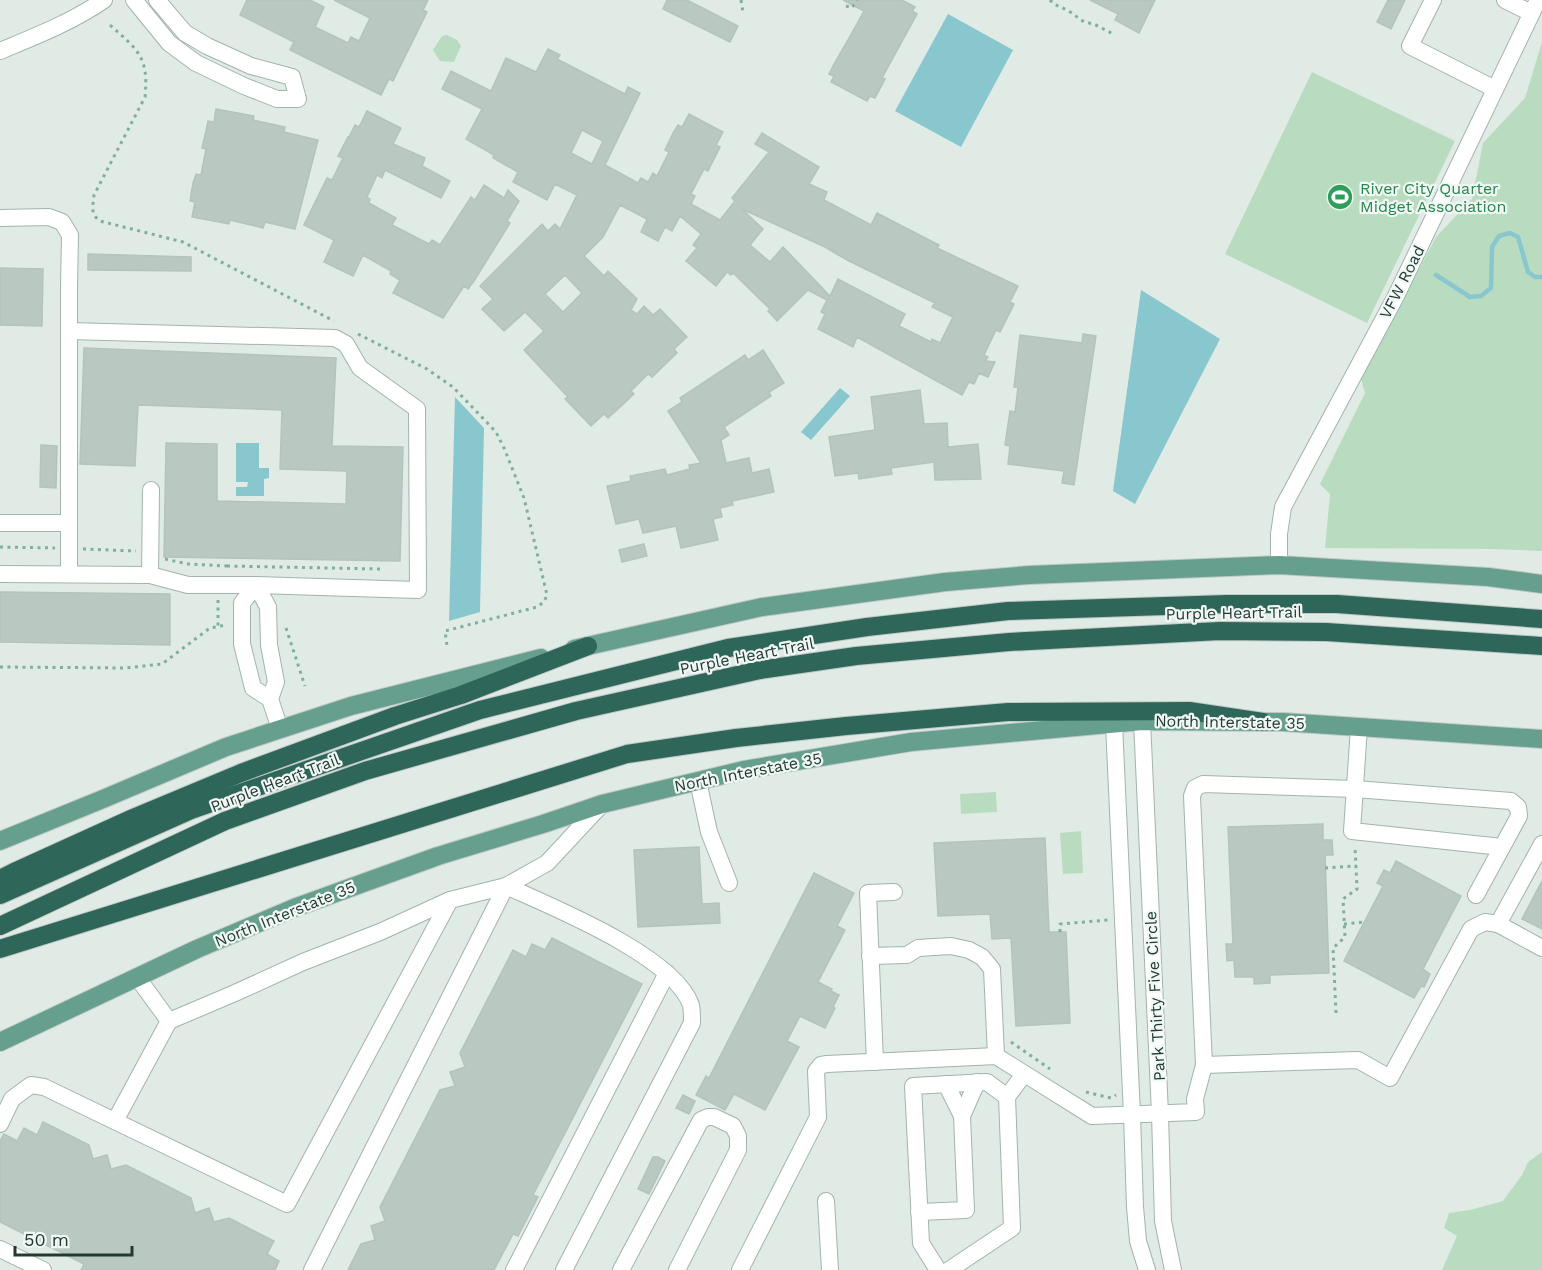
<svg xmlns="http://www.w3.org/2000/svg" width="1542" height="1270" font-family="'Work Sans',sans-serif">
<rect width="100%" height="100%" fill="#e0ebe6"/>
<g fill="#b9dcc1">
<polygon points="447,35 457,40 461,46 454,62 440,61 433,50 442,36"/>
<polygon points="1542,42 1542,551 1492,549 1325,548 1330,494 1320,484 1365,393 1361,379 1436,237 1472,199 1483,143 1525,98"/>
<polygon points="1312,72 1455,141 1367,323 1225,254"/>
<polygon points="996,792 997,812 961,814 960,794"/>
<polygon points="1081,831 1083,873 1063,874 1060,833"/>
<polygon points="1542,1152 1542,1270 1442,1270 1457,1236 1444,1228 1449,1213 1470,1210 1503,1201 1522,1175 1528,1162"/>
</g>
<g fill="#89c7cf">
<polygon points="948,14 1013,50 961,147 895,111"/>
<polygon points="1141,290 1220,339 1135,504 1113,491"/>
<polygon points="840,388 850,396 811,440 801,432"/>
<polygon points="455,397 484,428 480,612 449,621"/>
<polygon points="236,443 259,443 259,468 269,468 269,478 264,479 264,496 236,496 236,487 247,487 248,482 236,482"/>
</g>
<g fill="none" stroke-linecap="round" stroke-linejoin="round">
<polyline stroke="#89c7cf" stroke-width="4.5" points="1436,275 1470,297 1481,296 1491,288 1492,247 1499,236 1510,233 1518,237 1528,272 1535,277 1542,277"/>
</g>
<g fill="#b9c8c1" stroke="#b3c4bc" stroke-width="1.5" fill-rule="evenodd">
<polygon points="247,0 310,0 324,7 315,27 348,43 351,37 359,41 370,18 334,0 428,0 423,10 427,12 393,81 389,79 381,95 290,50 294,42 240,15"/>
<polygon points="667,0 687,0 738,26 730,42 663,9"/>
<polygon points="843,0 902,0 915,7 912,11 917,14 882,78 885,79 875,98 870,96 867,101 831,82 834,76 829,74 834,64 848,40 864,11"/>
<polygon points="1090,0 1155,0 1139,33 1115,20 1118,14"/>
<polygon points="1388,0 1405,0 1391,29 1377,22"/>
<path d="M548,49L560,55L557,59L625,94L628,87L640,93L605,165L638,183L641,178L648,182L653,173L657,176L669,152L665,150L673,133L678,125L682,127L689,114L723,132L716,145L720,147L708,171L704,169L691,194L695,196L691,204L720,220L735,201L732,198L769,152L755,144L762,133L819,167L809,184L827,192L824,200L871,225L877,213L939,245L937,248L1018,286L1010,302L1014,304L1000,332L996,330L984,355L988,357L985,361L995,362L988,377L979,373L974,384L969,382L962,395L857,337L853,347L818,329L825,314L821,312L827,300L808,290L777,321L768,311L770,309L733,273L731,275L727,272L716,286L686,261L697,248L693,245L701,234L680,216L672,231L665,227L658,241L641,232L647,219L620,205L603,237L584,256L604,276L608,271L637,299L631,310L637,314L644,306L653,315L660,309L687,337L674,349L677,353L652,377L648,374L631,391L634,394L618,409L608,418L604,414L591,426L565,399L568,397L524,350L544,331L525,312L504,331L482,309L493,299L480,286L542,224L548,231L555,224L560,229L577,195L555,184L547,200L513,182L518,172L493,158L494,155L466,139L482,109L442,89L451,71L491,91L506,58L536,72ZM582,130L603,141L592,164L571,153ZM742,209L825,247L847,260L935,303L932,307L953,317L940,343L932,339L931,342L899,326L905,314L838,279L830,296L783,247L770,262L750,245L763,229ZM565,275L582,293L563,312L545,294Z"/>
<polygon points="216,109 254,116 253,120 285,127 284,132 318,140 295,229 265,222 263,228 230,220 229,224 192,217 195,202 190,201 193,183 196,174 201,175 206,149 202,148 206,131 208,121 214,122"/>
<polygon points="367,111 401,128 393,144 425,158 422,166 450,181 441,198 385,170 382,178 377,175 367,197 370,199 369,203 396,218 392,225 429,244 432,240 440,245 471,197 475,200 484,185 504,198 508,190 519,201 507,221 510,223 474,281 468,289 464,286 443,318 393,293 400,280 390,274 391,271 363,255 353,276 324,262 334,240 304,225 327,178 332,180 343,158 338,156 348,137 349,137 355,125 359,127"/>
<polygon points="88,254 191,257 191,271 88,270"/>
<polygon points="0,268 43,269 42,326 0,325"/>
<polygon points="1083,334 1096,336 1074,485 1062,483 1064,471 1008,464 1010,446 1005,445 1010,411 1015,412 1018,387 1014,387 1020,335 1082,343"/>
<polygon points="84,348 336,358 332,446 403,447 400,561 164,557 166,443 217,444 217,501 346,504 347,471 280,469 282,410 138,405 135,466 80,464"/>
<polygon points="763,350 784,383 769,392 771,396 724,427 729,435 721,440 726,463 749,458 752,473 769,469 774,492 732,501 733,505 720,508 722,517 713,519 718,540 681,548 676,526 643,533 639,519 616,524 607,486 631,481 630,476 665,469 667,475 690,469 689,465 701,463 668,411 682,402 680,398 745,355 748,360"/>
<polygon points="920,390 924,424 947,423 948,447 978,444 981,479 935,480 934,462 891,468 892,474 859,479 858,473 835,476 829,437 875,430 871,397"/>
<polygon points="41,445 57,446 56,488 40,487"/>
<polygon points="644,544 647,556 622,562 619,550"/>
<polygon points="0,592 170,594 170,645 0,642"/>
<polygon points="1323,824 1323,840 1332,840 1333,855 1325,855 1329,973 1270,975 1270,983 1254,984 1254,977 1235,977 1234,960 1227,961 1226,944 1233,944 1228,827"/>
<polygon points="1045,838 1049,932 1066,932 1070,1023 1016,1026 1011,938 992,939 990,914 938,916 934,843"/>
<polygon points="699,847 702,904 719,903 720,923 638,927 634,850"/>
<polygon points="1396,861 1461,896 1423,969 1430,974 1424,987 1421,986 1414,998 1344,961 1383,886 1377,883 1384,870 1390,873"/>
<polygon points="814,873 854,893 837,926 845,930 818,982 832,989 831,991 839,995 833,1007 835,1008 825,1028 800,1016 787,1041 799,1047 765,1110 734,1094 725,1110 696,1095 706,1076 709,1078"/>
<polygon points="1542,881 1542,929 1522,919"/>
<polygon points="552,938 642,984 533,1195 538,1197 518,1236 513,1234 494,1270 348,1270 361,1244 375,1240 371,1226 385,1221 380,1207 440,1090 455,1086 450,1072 465,1067 460,1053 513,950 526,957 532,944 545,950"/>
<polygon points="683,1095 695,1101 689,1114 676,1108"/>
<polygon points="43,1122 89,1145 93,1159 107,1155 111,1169 126,1165 191,1198 195,1213 209,1208 214,1222 229,1218 274,1241 267,1254 279,1261 275,1270 81,1270 84,1264 0,1222 0,1141 4,1134 17,1141 24,1128 37,1135"/>
<polygon points="653,1157 658,1157 665,1161 649,1194 638,1189"/>
</g>
<g fill="none" stroke-linecap="round" stroke-linejoin="round">
<g stroke="#a3b3ad" stroke-width="18">
<g id="minor">
<polyline points="134,0 169,43 196,63 244,86 277,99 298,99 292,77 251,66 207,46 185,33 157,0"/>
<polyline points="1433,0 1410,46 1495,89"/>
<polyline points="1505,0 1531,13"/>
<path d="M0,51C36,36 72,22 104,0"/>
<polyline points="0,218 49,217 62,222 70,235 69,287 69,573"/>
<polyline points="0,523 69,523"/>
<polyline points="1279,565 1279,534 1283,507 1396,296 1538,0"/>
<polyline points="0,574 150,575 188,585 256,585 418,590 417,409 360,368 346,344 335,338 69,331"/>
<polyline points="150,575 151,490"/>
<polyline points="256,585 268,607 269,645 276,682 270,699 280,729"/>
<polyline points="256,585 242,603 242,644 253,688 270,699"/>
<polyline points="1142,721 1160,1114 1163,1221 1173,1270"/>
<polyline points="1114,724 1132,1115 1135,1207 1138,1241 1147,1270"/>
<polyline points="1359,727 1352,831 1502,847"/>
<polyline points="698,781 709,832 729,883"/>
<polyline points="1542,844 1498,924 1542,948"/>
<path d="M506,886C552,907 674,956 691,1005C692,1010 692,1017 692,1023L564,1270"/>
<polyline points="870,956 907,955 918,948 951,946 969,950 982,957 992,969 996,1056"/>
<polyline points="169,1021 235,993 303,962 380,932 450,900"/>
<polyline points="875,1062 868,893 894,892"/>
<polyline points="1204,1065 1358,1060 1390,1078 1471,929 1485,922 1498,924"/>
<polyline points="962,1116 977,1082"/>
<polyline points="115,1121 169,1021 137,977"/>
<polyline points="0,1124 12,1099 31,1085 44,1087 287,1204 450,900 506,886 547,863 602,804"/>
<polyline points="826,1201 830,1270"/>
<polyline points="919,1212 966,1210 962,1116 946,1084"/>
<polyline points="0,1249 43,1270"/>
<polyline points="312,1270 506,886"/>
<polyline points="514,1270 667,973"/>
<polyline points="621,1270 701,1120 708,1117 714,1117 733,1126 738,1136 738,1150 677,1270"/>
<polyline points="740,1270 818,1117 816,1071 821,1065 827,1064 996,1056 1092,1116 1196,1112 1195,1099 1204,1065 1192,796 1195,788 1203,784 1355,789 1511,801 1518,807 1519,816 1476,895"/>
<polyline points="938,1270 921,1243 913,1086 987,1082 1007,1097"/>
<polyline points="949,1270 1012,1228 1007,1097 1024,1074"/>
</g>
</g>
<g stroke="#c1c8c6" stroke-width="20">
<g id="major">
<polyline points="574,649 762,607 945,582 1029,575 1279,565 1488,577 1542,584"/>
<polyline points="0,841 103,799 226,747 351,706 541,658"/>
<polyline points="0,1042 197,949 294,908 438,856 543,824 602,804 744,770 911,742 1142,721 1283,722 1542,739"/>
</g>
</g>
<g stroke="#c1c8c6" stroke-width="20">
<g id="highway">
<polyline points="0,879 14,872 133,818 241,773 395,716 461,695 588,646"/>
<polyline points="0,895 191,810 480,710 728,648 867,627 1008,611 1103,608 1227,604 1337,604 1542,619"/>
<polyline points="0,926 225,821 365,771 576,711 760,670 856,656 1009,642 1220,631 1326,632 1542,646"/>
<polyline points="0,949 627,754 736,738 846,726 1008,712 1189,711 1263,722"/>
</g>
</g>
<g stroke="#81ae9e" stroke-width="3" stroke-dasharray="3 4.5" stroke-linecap="butt">
<polyline points="741,0 743,12"/>
<polyline points="1050,0 1054,4 1069,11 1084,22 1094,24 1115,35"/>
<polyline points="846,6 852,8 857,0"/>
<path d="M110,25C138,50 149,57 145,97L94,195C93,206 90,214 100,221L183,242L334,321"/>
<polyline points="358,334 427,369 453,387 496,432 504,448 524,498 547,595 544,602 537,607 445,631 447,646"/>
<polyline points="0,547 55,548"/>
<polyline points="83,549 136,551"/>
<polyline points="165,559 188,564 227,566"/>
<polyline points="227,566 381,569"/>
<polyline points="218,600 218,627"/>
<polyline points="286,628 305,686"/>
<polyline points="0,667 126,668 162,664 210,628 226,625"/>
<polyline points="1325,868 1356,866"/>
<polyline points="1344,924 1364,922"/>
<polyline points="1060,932 1060,924 1108,920"/>
<polyline points="1336,1013 1333,948 1345,937 1343,899 1357,889 1355,847"/>
<polyline points="1011,1042 1050,1069"/>
<polyline points="1086,1092 1111,1098 1116,1095"/>
</g>
<use href="#minor" stroke="#fff" stroke-width="16"/>
<use href="#major" stroke="#669f8e" stroke-width="18"/>
<use href="#highway" stroke="#2e6659" stroke-width="18"/>
</g>
<defs>
<g id="stadium-disc" transform="scale(1.35)"><circle r="9.5" fill="#2e9e5b" stroke="#f1f7f4"/><path d="M0-5a6.5 5 0 1 0 0 10a6.5 5 0 1 0 0-10ZM-3.5-1.8h7v3.6h-7Z" fill="#fff"/></g>
</defs>
<g fill-rule="evenodd">
<use href="#stadium-disc" x="1340" y="197"/>
</g>
<g text-anchor="middle" dominant-baseline="central" stroke-width="4.5" stroke-linejoin="round" paint-order="stroke">
<g font-size="16" fill="#27864d" stroke="#f1f7f4" text-anchor="start">
<text x="1360" y="188">River City Quarter<tspan x="1360" dy="18">Midget Association</tspan></text>
</g>
<g font-size="16" fill="#213b33" stroke="#f1f7f4">
<text transform="translate(1402 282) rotate(-63)">VFW Road</text>
<text transform="translate(1234 613) rotate(-1)">Purple Heart Trail</text>
<text transform="translate(747 656) rotate(-11)">Purple Heart Trail</text>
<text transform="translate(1230 722) rotate(1)">North Interstate 35</text>
<text transform="translate(748 772) rotate(-11)">North Interstate 35</text>
<text transform="translate(275 783) rotate(-21)">Purple Heart Trail</text>
<text transform="translate(285 914) rotate(-22)">North Interstate 35</text>
<text transform="translate(1155 996) rotate(-93)">Park Thirty Five Circle</text>
</g>
</g>
<path d="M15 1246v9h117v-9" fill="none" stroke="#213b33" stroke-width="3"/>
<text x="24" y="1246" font-size="18" fill="#213b33" stroke="#f1f7f4" stroke-width="4.5" paint-order="stroke">50 m</text>
</svg>
